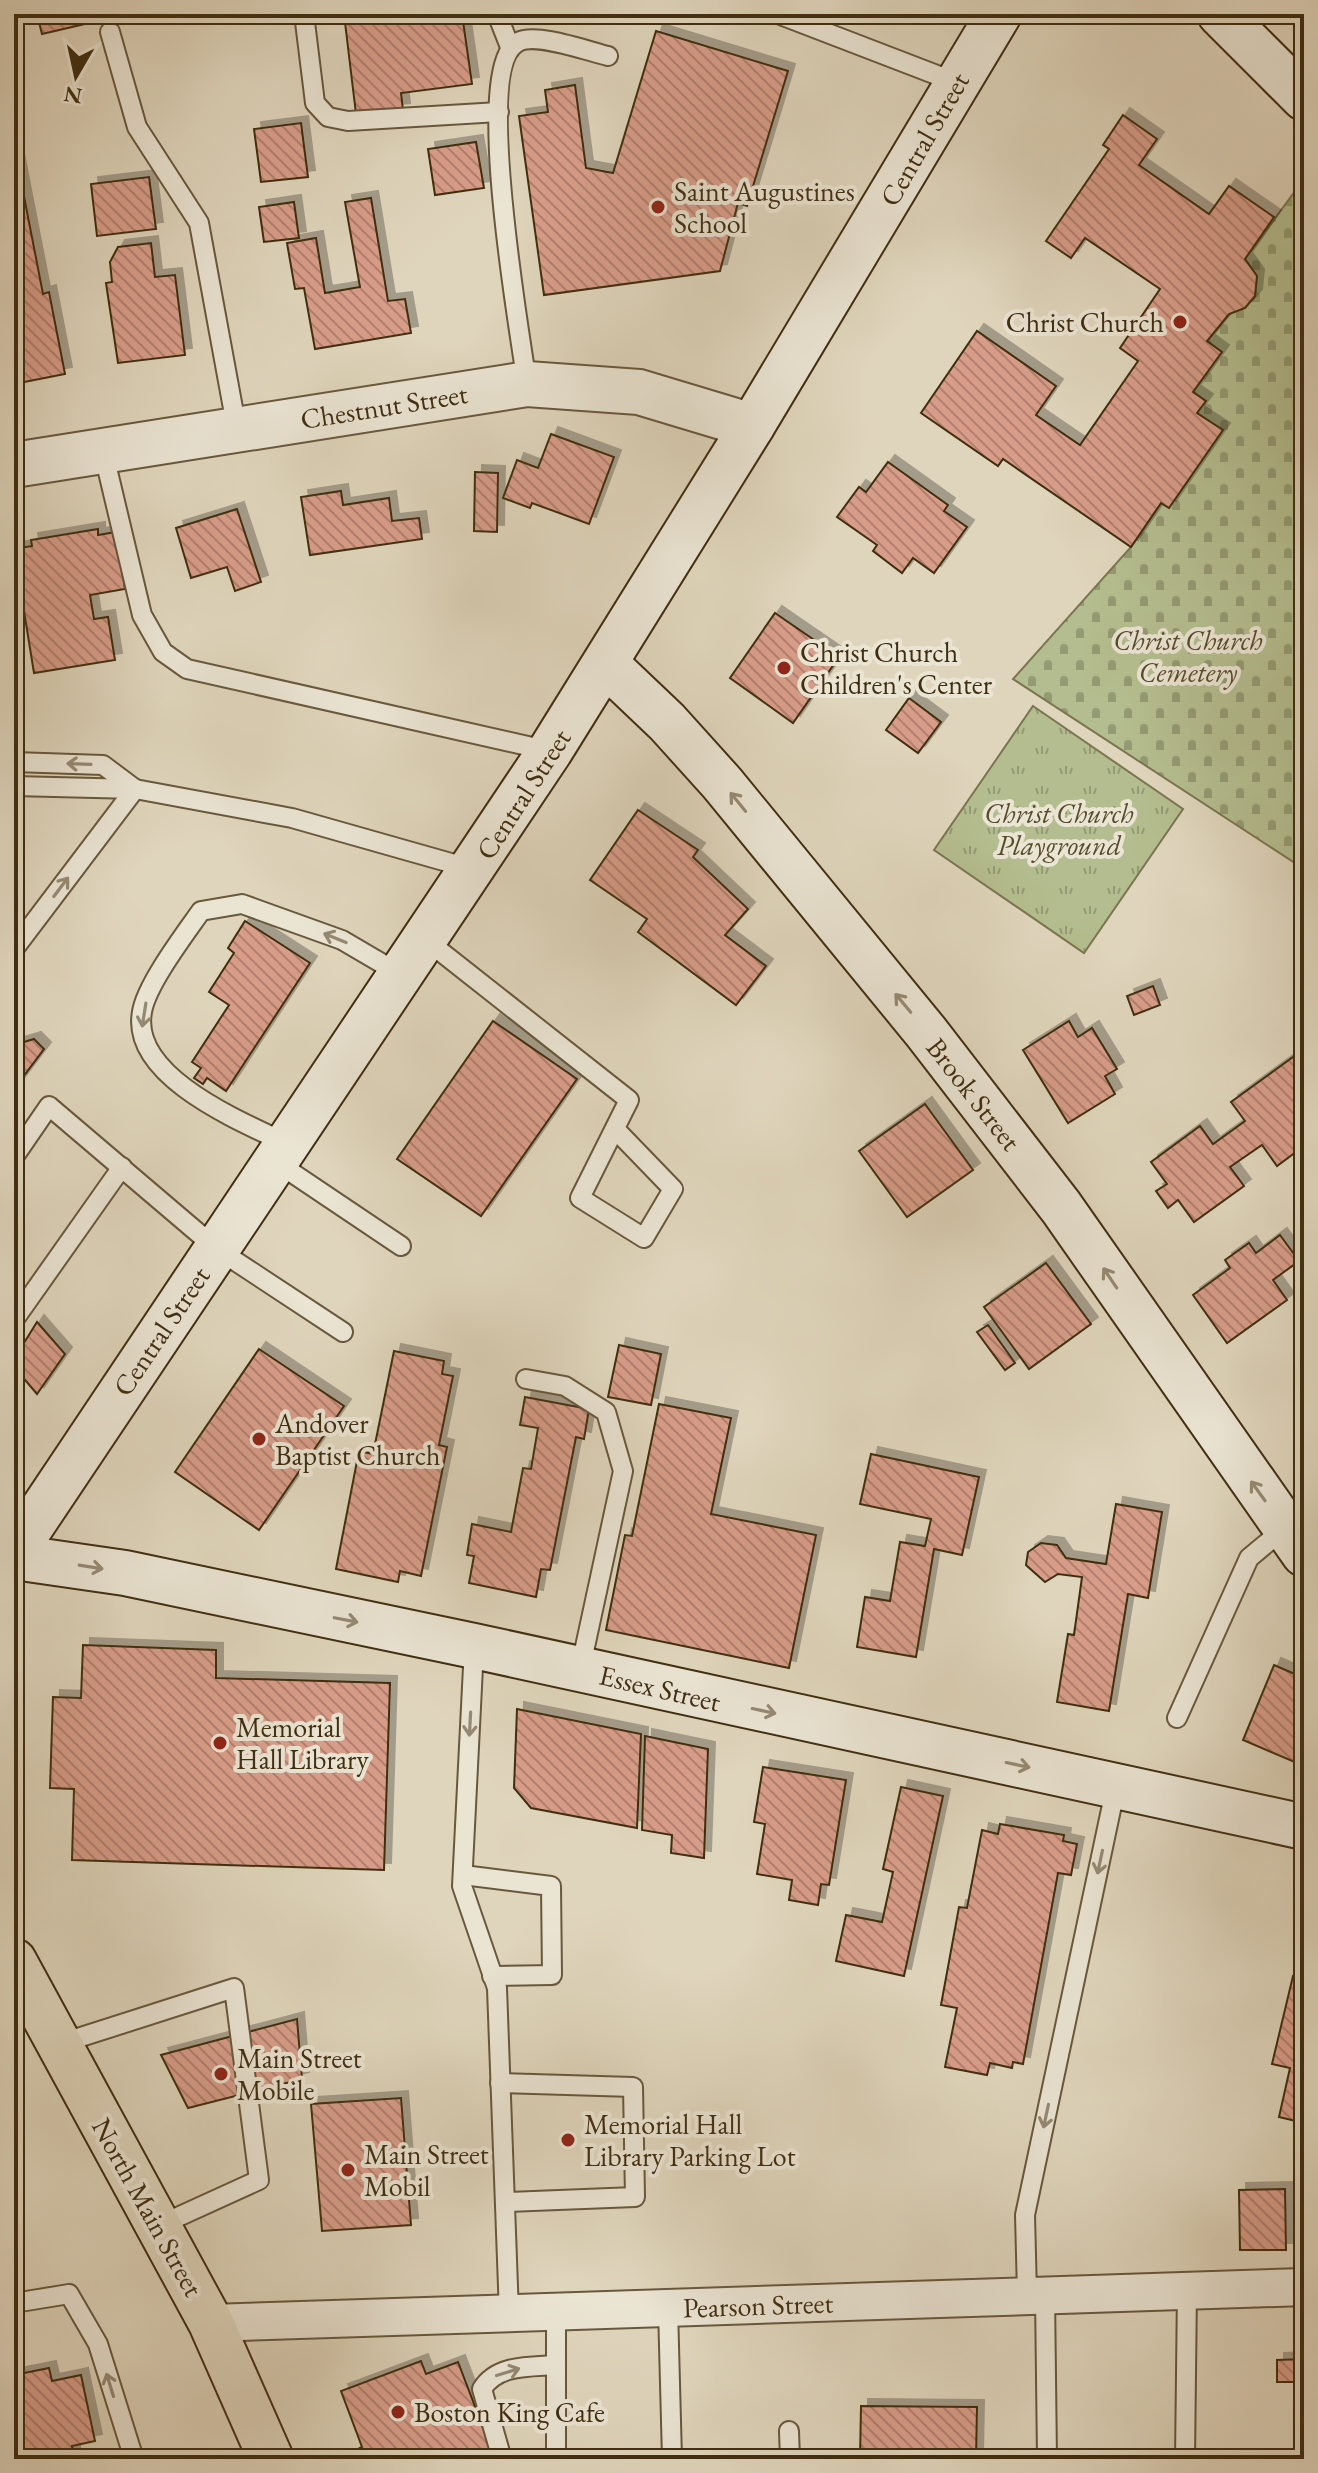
<svg xmlns="http://www.w3.org/2000/svg" width="1318" height="2473" font-family="'EB Garamond',serif">
<defs>
<pattern id="grass-tufts" width="24" height="20" patternUnits="userSpaceOnUse" patternTransform="scale(2)"><rect width="24" height="20" fill="#b4bd8f"/><path d="M3 7l-1-3M5 7V3M7 7l1-3M15 17l-1-3M17 17v-4M19 17l1-3" fill="none" stroke="#949a73"/></pattern>
<pattern id="cemetery-stones" width="16" height="16" patternUnits="userSpaceOnUse" patternTransform="scale(2)"><rect width="16" height="16" fill="#b4bd8f"/><path d="M2 7V4a2 2 0 0 1 4 0v3zM10 15v-3a2 2 0 0 1 4 0v3z" fill="#949a73"/></pattern>
<pattern id="building-back-hatch" width="6" height="6" patternUnits="userSpaceOnUse" patternTransform="scale(2)"><rect width="6" height="6" fill="#d89d89"/><path d="M-1 5l2 2M0 0l6 6M5-1l2 2" fill="none" stroke="#b1806f"/></pattern>
<filter id="shadow"><feDropShadow dx="7" dy="-7" stdDeviation="0" flood-color="#0004"/></filter>
</defs>
<rect width="100%" height="100%" fill="#dfd5bc"/>
<filter id="stains"><feTurbulence type="fractalNoise" baseFrequency=".0025" numOctaves="4"/><feColorMatrix values="0 0 0 0 .2 0 0 0 0 .09 0 0 0 0 .02 0 0 0 .5 -.17"/></filter>
<radialGradient id="worn" r=".72"><stop offset=".6" stop-color="#630" stop-opacity="0"/><stop offset="1" stop-color="#630" stop-opacity=".3"/></radialGradient>
<polygon fill="url(#grass-tufts)" stroke="#7a7650" stroke-width="2" points="1033,706 1183,809 1084,953 934,850"/>
<polygon fill="url(#cemetery-stones)" stroke="#7a7650" stroke-width="2" points="1304,179 1304,869 1013,679 1131,547 1161,503 1169,508 1222,430 1197,413 1205,401 1193,392 1221,352 1207,341 1229,314 1245,308 1255,296 1257,276 1245,259"/>
<g fill="url(#building-back-hatch)" stroke="#402e11" stroke-width="2" filter="url(#shadow)">
<polygon points="37,14 83,14 85,24 42,34"/>
<polygon points="344,14 462,14 472,84 401,93 403,110 356,114"/>
<polygon points="656,31 788,71 747,206 738,203 720,271 544,295 519,116 548,112 545,90 575,85 586,168 613,173"/>
<polygon points="1123,115 1157,139 1139,165 1209,214 1229,186 1274,217 1245,259 1257,276 1255,296 1245,308 1229,314 1207,341 1222,352 1193,392 1206,401 1197,413 1223,430 1169,508 1161,503 1131,547 1003,459 998,466 921,413 977,331 1056,386 1036,415 1080,445 1138,361 1120,348 1160,289 1085,238 1071,258 1046,241 1109,149 1103,145"/>
<polygon points="301,123 308,177 261,182 254,129"/>
<polygon points="476,142 484,188 435,195 428,149"/>
<polygon points="14,145 43,294 49,292 65,374 14,384"/>
<polygon points="149,177 156,229 97,236 91,184"/>
<polygon points="371,198 388,301 405,299 411,333 315,349 304,288 295,289 287,243 316,238 325,293 360,287 345,202"/>
<polygon points="294,202 299,238 264,242 259,207"/>
<polygon points="151,243 155,277 175,275 185,355 118,363 106,283 112,282 110,262 118,247"/>
<polygon points="551,434 614,457 589,524 532,503 530,508 503,498 517,460 538,468"/>
<polygon points="888,462 948,505 944,511 967,527 934,573 913,558 902,573 873,551 877,545 837,517 859,487 866,492"/>
<polygon points="475,472 498,473 497,532 474,531"/>
<polygon points="341,491 343,505 389,498 392,521 419,518 422,539 310,555 301,497"/>
<polygon points="237,509 261,582 235,591 227,567 191,578 176,528"/>
<polygon points="98,529 98,535 116,532 125,589 90,595 94,619 108,617 115,660 34,673 14,549 32,546 31,540"/>
<polygon points="775,613 839,657 793,723 730,678"/>
<polygon points="909,698 941,722 918,753 886,730"/>
<polygon points="638,810 698,850 693,857 748,909 725,935 766,966 736,1005 638,932 647,919 590,880"/>
<polygon points="245,921 310,963 226,1091 207,1078 203,1084 194,1078 201,1068 192,1062 229,1005 209,992 234,953 228,948"/>
<polygon points="1153,986 1160,1005 1134,1015 1127,996"/>
<polygon points="493,1021 577,1079 481,1216 397,1159"/>
<polygon points="1069,1021 1078,1037 1092,1028 1117,1069 1105,1076 1115,1094 1068,1123 1023,1050"/>
<polygon points="34,1039 44,1049 14,1089 14,1045"/>
<polygon points="1304,1049 1304,1146 1277,1166 1262,1145 1230,1167 1244,1186 1194,1222 1178,1200 1168,1208 1156,1191 1167,1184 1151,1162 1200,1126 1213,1144 1245,1121 1231,1102"/>
<polygon points="925,1104 973,1170 907,1217 859,1151"/>
<polygon points="1280,1235 1299,1261 1273,1280 1287,1300 1227,1343 1193,1295 1230,1268 1225,1260 1249,1243 1256,1253"/>
<polygon points="1046,1263 1091,1324 1029,1369 984,1307"/>
<polygon points="37,1322 65,1354 37,1394 14,1367 14,1359"/>
<polygon points="988,1325 1015,1363 1005,1370 977,1332"/>
<polygon points="619,1345 661,1354 651,1405 608,1397"/>
<polygon points="259,1349 344,1406 259,1530 175,1472"/>
<polygon points="394,1351 444,1361 442,1374 453,1376 439,1445 447,1447 421,1576 400,1571 398,1582 336,1569 359,1451 373,1454"/>
<polygon points="525,1397 589,1409 584,1439 576,1437 550,1570 541,1569 536,1597 469,1583 474,1556 467,1555 472,1524 511,1532 523,1468 531,1469 538,1428 520,1425"/>
<polygon points="659,1404 731,1418 711,1514 816,1535 789,1668 606,1630 625,1535 632,1536"/>
<polygon points="871,1454 979,1477 962,1555 934,1549 916,1657 857,1647 865,1597 890,1601 900,1542 925,1546 931,1519 860,1504"/>
<polygon points="1116,1504 1162,1512 1148,1598 1128,1594 1109,1711 1057,1702 1068,1634 1074,1635 1082,1577 1058,1574 1045,1582 1026,1565 1028,1552 1041,1543 1057,1545 1066,1558 1106,1564"/>
<polygon points="83,1645 216,1650 216,1678 390,1683 384,1870 72,1860 74,1789 50,1788 53,1697 81,1698"/>
<polygon points="1274,1665 1304,1678 1304,1766 1243,1740"/>
<polygon points="517,1709 641,1734 637,1828 531,1808 514,1788"/>
<polygon points="645,1736 708,1749 704,1858 671,1853 672,1835 642,1830"/>
<polygon points="763,1767 846,1780 829,1885 821,1884 818,1905 789,1900 792,1880 757,1874 765,1824 754,1822"/>
<polygon points="901,1787 943,1796 904,1976 836,1961 846,1915 882,1922 893,1872 883,1869"/>
<polygon points="1000,1824 1064,1835 1063,1841 1077,1844 1071,1875 1058,1873 1023,2064 1013,2062 1012,2068 990,2063 987,2075 945,2067 957,2008 941,2005 959,1907 967,1908 982,1830 998,1834"/>
<polygon points="1293,1976 1304,1979 1304,2123 1279,2117 1290,2068 1272,2064"/>
<polygon points="297,2019 302,2079 188,2108 161,2055"/>
<polygon points="401,2098 411,2225 322,2231 311,2104"/>
<polygon points="1285,2189 1286,2250 1240,2250 1239,2190"/>
<polygon points="1304,2359 1304,2382 1277,2382 1277,2360"/>
<polygon points="421,2361 426,2374 458,2362 495,2459 360,2459 356,2450 362,2447 341,2391"/>
<polygon points="49,2368 52,2381 81,2375 95,2441 72,2446 74,2459 14,2459 14,2375"/>
<polygon points="861,2406 977,2407 976,2459 860,2459"/>
</g>
<g fill="none" stroke-linecap="round" stroke-linejoin="round">
<g stroke="#68583c" stroke-width="22">
<g id="service">
<polyline points="304,14 315,103 328,117 348,121 499,112"/>
<polyline points="497,14 510,47"/>
<polyline points="778,14 955,82"/>
<polyline points="110,32 137,127 199,223 237,430"/>
<path d="M527,384C520,332 472,66 518,42C536,32 587,51 608,56"/>
<polyline points="103,451 142,615 163,652 187,669 550,751"/>
<polyline points="14,762 103,765 135,789"/>
<polyline points="14,786 135,789 292,818 472,869"/>
<polyline points="426,940 629,1100 580,1198 644,1238 673,1189 615,1129"/>
<polyline points="14,949 135,789"/>
<path d="M288,1144C242,1122 130,1077 142,1012C146,985 185,934 201,911L242,904L342,940L400,974"/>
<polyline points="14,1157 49,1106 217,1249 343,1332"/>
<polyline points="276,1162 401,1246"/>
<polyline points="14,1320 122,1167"/>
<polyline points="526,1379 565,1386 606,1412 623,1471 580,1670"/>
<polyline points="474,1647 462,1886 497,1988 509,2314"/>
<polyline points="1177,1718 1249,1558 1285,1528"/>
<polyline points="463,1875 551,1886 552,1975 492,1976"/>
<polyline points="59,2044 234,1988 259,2180 158,2226"/>
<polyline points="500,2083 633,2087 635,2197 505,2202"/>
<polyline points="1027,2294 1025,2215 1116,1786"/>
<polyline points="1045,2295 1047,2459"/>
<polyline points="14,2303 69,2294 98,2344 134,2459"/>
<polyline points="668,2308 672,2459"/>
<polyline points="556,2312 556,2459"/>
<polyline points="789,2431 790,2459"/>
<path d="M502,2459L482,2389C497,2364 531,2367 556,2365"/>
<polyline points="1185,2459 1187,2289"/>
</g>
</g>
<g stroke="#68583c" stroke-width="40">
<polyline id="minor" points="211,2323 1304,2287"/>
</g>
<g stroke="#68583c" stroke-width="48">
<polyline id="tertiary" points="14,465 527,384 639,392 752,426"/>
</g>
<g stroke="#402e11" stroke-width="48">
<g id="secondary">
<polyline points="1220,14 1304,98"/>
<polyline points="606,664 667,722 722,783 926,1032 1061,1207 1304,1554"/>
<polyline points="14,1552 550,751 752,426 999,14"/>
<polyline points="14,1557 125,1573 474,1646 1304,1827"/>
</g>
</g>
<g stroke="#402e11" stroke-width="48">
<polyline id="primary" points="14,1961 211,2323 271,2459"/>
</g>
<use href="#service" stroke="#eae4d3" stroke-width="18"/>
<use href="#minor" stroke="#eae4d3" stroke-width="36"/>
<use href="#tertiary" stroke="#eae4d3" stroke-width="44"/>
<use href="#secondary" stroke="#eae4d3" stroke-width="44"/>
<use href="#primary" stroke="#dfd5bc" stroke-width="44"/>
</g>
<defs><path id="oneway-shaft" d="M-6 0H5M1.5-3L5.5 0L1.5 3" fill="none" stroke-width="1.6" stroke-linecap="round" stroke-linejoin="round" transform="scale(2)"/></defs>
<g stroke="#958972">
<use href="#oneway-shaft" transform="translate(79 764) rotate(-178)"/>
<use href="#oneway-shaft" transform="translate(738 802) rotate(-129)"/>
<use href="#oneway-shaft" transform="translate(61 887) rotate(-53)"/>
<use href="#oneway-shaft" transform="translate(335 938) rotate(-158)"/>
<use href="#oneway-shaft" transform="translate(903 1003) rotate(-130)"/>
<use href="#oneway-shaft" transform="translate(144 1015) rotate(99)"/>
<use href="#oneway-shaft" transform="translate(1110 1278) rotate(-124)"/>
<use href="#oneway-shaft" transform="translate(1258 1491) rotate(-126)"/>
<use href="#oneway-shaft" transform="translate(91 1567) rotate(9)"/>
<use href="#oneway-shaft" transform="translate(346 1620) rotate(11)"/>
<use href="#oneway-shaft" transform="translate(764 1711) rotate(12)"/>
<use href="#oneway-shaft" transform="translate(470 1724) rotate(93)"/>
<use href="#oneway-shaft" transform="translate(1018 1765) rotate(12)"/>
<use href="#oneway-shaft" transform="translate(1100 1862) rotate(102)"/>
<use href="#oneway-shaft" transform="translate(1046 2116) rotate(102)"/>
<use href="#oneway-shaft" transform="translate(508 2372) rotate(-17)"/>
<use href="#oneway-shaft" transform="translate(110 2385) rotate(-107)"/>
</g>
<g fill="#8f2418" stroke="#eae4d3" stroke-width="3">
<circle cx="658" cy="207" r="8"/>
<circle cx="1180" cy="322" r="8"/>
<circle cx="784" cy="668" r="8"/>
<circle cx="259" cy="1439" r="8"/>
<circle cx="220" cy="1743" r="8"/>
<circle cx="221" cy="2074" r="8"/>
<circle cx="568" cy="2140" r="8"/>
<circle cx="348" cy="2170" r="8"/>
<circle cx="398" cy="2412" r="8"/>
</g>
<g text-anchor="middle" dominant-baseline="central" stroke-width="8" stroke-linejoin="round" paint-order="stroke">
<g font-size="28" fill="#402e11" stroke="#eae4d3">
<text transform="translate(924 139) rotate(-60)">Central Street</text>
<text transform="translate(384 406) rotate(-9)">Chestnut Street</text>
<text transform="translate(523 794) rotate(-57)">Central Street</text>
<text transform="translate(974 1094) rotate(52)">Brook Street</text>
<text transform="translate(161 1331) rotate(-56)">Central Street</text>
<text transform="translate(660 1688) rotate(13)">Essex Street</text>
<text transform="translate(148 2207) rotate(61)">North Main Street</text>
<text transform="translate(758 2305) rotate(-2)">Pearson Street</text>
</g>
<g font-size="28" fill="#402e11" stroke="#eae4d3" text-anchor="start">
<text x="674" y="191">Saint Augustines<tspan x="674" dy="32">School</tspan></text>
<text x="1164" y="322" text-anchor="end">Christ Church</text>
<text x="800" y="652">Christ Church<tspan x="800" dy="32">Children's Center</tspan></text>
<text x="275" y="1423">Andover<tspan x="275" dy="32">Baptist Church</tspan></text>
<text x="236" y="1727">Memorial<tspan x="236" dy="32">Hall Library</tspan></text>
<text x="237" y="2058">Main Street<tspan x="237" dy="32">Mobile</tspan></text>
<text x="584" y="2124">Memorial Hall<tspan x="584" dy="32">Library Parking Lot</tspan></text>
<text x="364" y="2154">Main Street<tspan x="364" dy="32">Mobil</tspan></text>
<text x="414" y="2412">Boston King Cafe</text>
</g>
<g font-size="28" font-style="italic" fill="#574b2a" stroke="#eae4d3">
<text x="1188" y="640">Christ Church<tspan x="1188" dy="32">Cemetery</tspan></text>
<text x="1059" y="813">Christ Church<tspan x="1059" dy="32">Playground</tspan></text>
</g>
</g>
<rect width="1318" height="2473" fill="none" stroke="#dfd5bc" stroke-width="48"/>
<rect x="16" y="16" width="1286" height="2441" fill="none" stroke="#402e11" stroke-width="4"/>
<rect x="24" y="24" width="1270" height="2425" fill="none" stroke="#402e11" stroke-width="2"/>
<g transform="translate(76 76) rotate(189)" stroke="#eae4d3" stroke-width="6" paint-order="stroke">
<path d="M0-6L14 30L0 20L-14 30Z" fill="#402e11"/>
<text y="-12" font-size="22" font-weight="bold" text-anchor="middle" fill="#402e11">N</text>
</g>
<rect width="100%" height="100%" filter="url(#stains)"/>
<rect width="100%" height="100%" fill="url(#worn)"/>
</svg>
